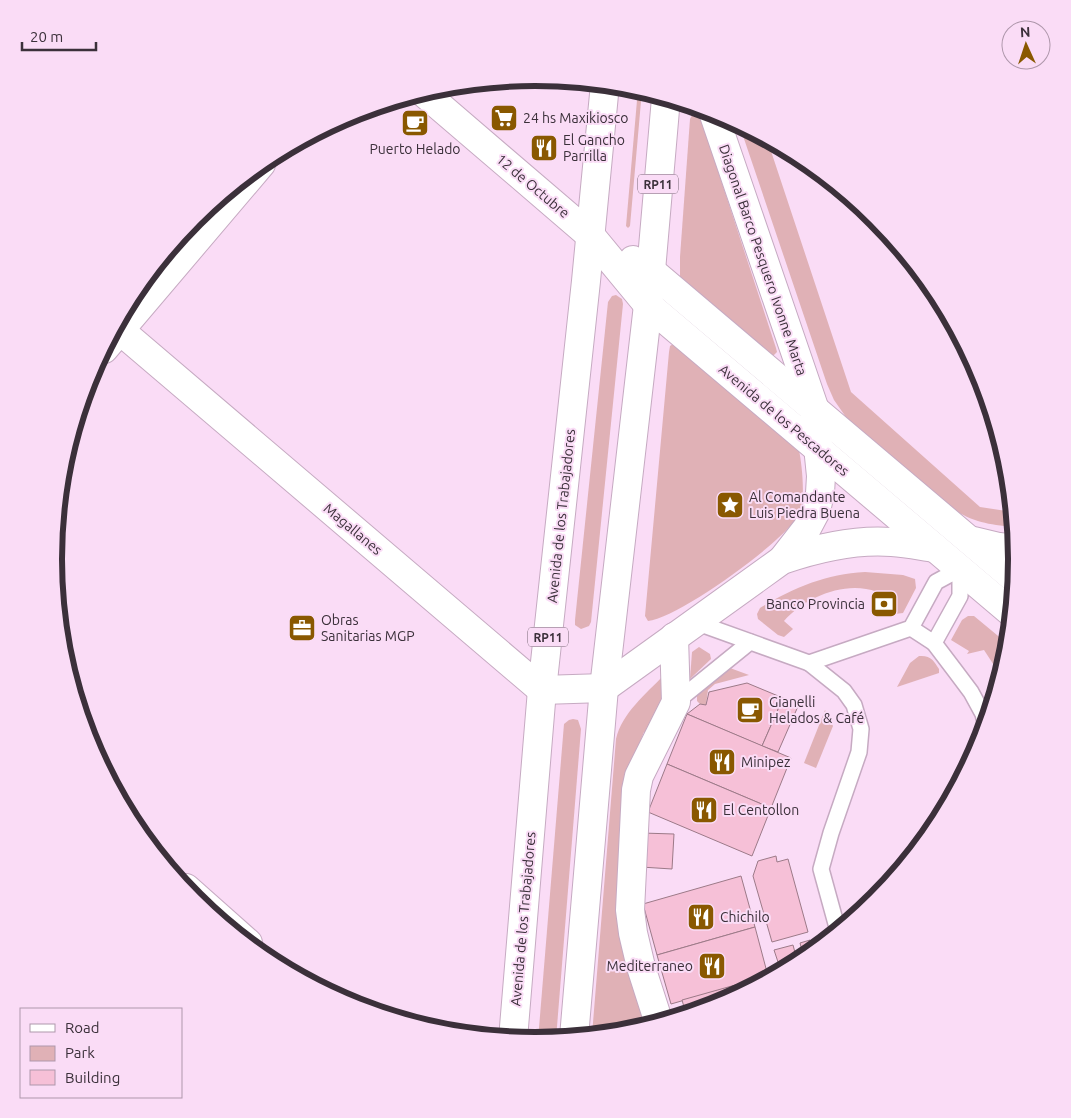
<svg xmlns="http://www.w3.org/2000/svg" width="1071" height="1118" font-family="Ubuntu,sans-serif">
<rect width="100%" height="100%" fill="#fadcf6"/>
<g fill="#e0b1b6">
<polygon points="638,89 642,90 630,226 628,228 626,226"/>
<polygon points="695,114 701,119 776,348 777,352 773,356 770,356 680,279 680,257 690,119 692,115"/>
<path d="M739,124L767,139L851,392L980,507L1013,512L1014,527C987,524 975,523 951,508L848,420L834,400L827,384Z"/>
<polygon points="616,295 622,299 623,304 591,622 589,626 581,629 575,625 575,620 608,302 612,296"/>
<path d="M673,344L799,450C802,465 806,500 799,514C786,541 678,618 648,621L645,616L669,352L670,346Z"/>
<path d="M865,572L903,575L915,579L916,588L903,613L895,614L891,611L896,604C864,573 810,592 784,621L793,629L784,637L778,635L758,619L757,614L760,608C793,588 826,574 865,572Z"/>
<polygon points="968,616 974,616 1009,645 1001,676 984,650 967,654 969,651 951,640 962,620"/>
<polygon points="699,647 710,654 711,659 690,679 692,652"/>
<path d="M919,656C931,655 934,661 939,669V673L897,687L910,663Z"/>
<polygon points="730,668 749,675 715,684 708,690 706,705 700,704 697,701 697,695"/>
<path d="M664,675L659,716L653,733L644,732L625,780L616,911L639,1005L647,1026L629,1032L592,1035L616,739C622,713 646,694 664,675Z"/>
<polygon points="825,710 833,726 816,768 804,763"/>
<polygon points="573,719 578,720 581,729 556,1039 538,1040 564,724 569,720"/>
</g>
<g fill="#f6c0d7" stroke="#9c7a88">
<polygon points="883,594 895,602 886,614 874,605"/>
<polygon points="747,683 783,698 762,746 687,714 700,704 706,705 709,692"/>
<polygon points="783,698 799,704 778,752 762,746"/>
<polygon points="687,714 791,758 771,808 667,764"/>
<polygon points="667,764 771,808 752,856 648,812"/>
<polygon points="642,833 674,834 672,869 641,867"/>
<polygon points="776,856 777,862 788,859 808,932 772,942 753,876 758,861"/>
<polygon points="741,876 755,927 657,955 643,904"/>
<polygon points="755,927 768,976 671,1004 657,955"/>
<polygon points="810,940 813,951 804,958 800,943"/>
<polygon points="793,945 797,960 779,965 774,950"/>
<polygon points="778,973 720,1004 686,1014 682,1000"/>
</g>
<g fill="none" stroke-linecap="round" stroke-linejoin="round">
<g stroke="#c6aac2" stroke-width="18">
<g id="service">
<polyline points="695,622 809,663 911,628 936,582 960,569 960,596 934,643"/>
<polyline points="911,628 934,643 956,672 971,692 983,714 986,726"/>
<polyline points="809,663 844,691 854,705 861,729 859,752 831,833 821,869 838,931"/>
<polyline points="676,702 750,642"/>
</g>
</g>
<g stroke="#c6aac2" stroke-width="30">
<g id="minor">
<polyline points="423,92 591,236"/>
<polyline points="116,327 542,690"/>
<polyline points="104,349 261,164"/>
<polyline points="186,888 248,943"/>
<polyline points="659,1023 641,967 633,933 630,910 636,790 639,776 676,702 674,637"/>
</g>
</g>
<g stroke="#c6aac2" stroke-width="30">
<g id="secondary">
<polyline points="713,112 814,407 821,476 820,493 816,511 807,528 782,560"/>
<polyline points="591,236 648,305 1012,613"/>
<polyline points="633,260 650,270 1015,579"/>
<polyline points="974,541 999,547 1016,549"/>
<path d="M542,690L604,688L782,560C817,548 855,539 892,542C907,543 921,546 935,548"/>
</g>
</g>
<g stroke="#c6aac2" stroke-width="30">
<g id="primary">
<polyline points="574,1037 604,688 648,305 666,98"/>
<polyline points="513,1039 542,690 586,281 605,84"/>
</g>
</g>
<use href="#service" stroke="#fff" stroke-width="15"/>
<use href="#minor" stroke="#fff" stroke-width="28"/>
<use href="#secondary" stroke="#fff" stroke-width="28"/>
<use href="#primary" stroke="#fff" stroke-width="28"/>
</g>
<defs>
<g id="supermarket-square" transform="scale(1.4375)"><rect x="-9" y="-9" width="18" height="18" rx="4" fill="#895800" stroke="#fadcf6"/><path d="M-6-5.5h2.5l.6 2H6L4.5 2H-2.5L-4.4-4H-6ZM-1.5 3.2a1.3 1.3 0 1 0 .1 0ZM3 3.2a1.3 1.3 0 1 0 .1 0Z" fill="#fff"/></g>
<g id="cafe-square" transform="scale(1.4375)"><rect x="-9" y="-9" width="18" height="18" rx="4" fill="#895800" stroke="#fadcf6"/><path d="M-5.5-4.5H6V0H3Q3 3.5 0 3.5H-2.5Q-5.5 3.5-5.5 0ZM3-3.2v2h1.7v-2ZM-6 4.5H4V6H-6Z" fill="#fff"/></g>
<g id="restaurant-square" transform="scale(1.4375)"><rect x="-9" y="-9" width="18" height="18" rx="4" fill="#895800" stroke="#fadcf6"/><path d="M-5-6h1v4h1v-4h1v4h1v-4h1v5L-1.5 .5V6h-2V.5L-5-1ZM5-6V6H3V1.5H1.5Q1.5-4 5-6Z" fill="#fff"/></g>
<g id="sight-square" transform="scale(1.4375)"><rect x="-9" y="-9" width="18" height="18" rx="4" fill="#895800" stroke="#fadcf6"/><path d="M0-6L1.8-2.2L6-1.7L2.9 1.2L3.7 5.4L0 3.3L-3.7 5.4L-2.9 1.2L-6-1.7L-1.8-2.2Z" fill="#fff"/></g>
<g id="bank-square" transform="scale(1.4375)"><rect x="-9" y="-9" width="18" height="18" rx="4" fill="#895800" stroke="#fadcf6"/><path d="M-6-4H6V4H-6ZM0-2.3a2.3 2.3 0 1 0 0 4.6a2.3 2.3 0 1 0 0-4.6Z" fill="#fff"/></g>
<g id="office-square" transform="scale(1.4375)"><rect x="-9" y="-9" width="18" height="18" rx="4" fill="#895800" stroke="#fadcf6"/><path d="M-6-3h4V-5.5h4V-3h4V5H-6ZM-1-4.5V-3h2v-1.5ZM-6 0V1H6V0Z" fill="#fff"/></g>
</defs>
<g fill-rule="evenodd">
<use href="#supermarket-square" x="504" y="118"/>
<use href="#cafe-square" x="415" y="123"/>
<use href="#restaurant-square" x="544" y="148"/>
<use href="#sight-square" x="730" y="505"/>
<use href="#bank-square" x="884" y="604"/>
<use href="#office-square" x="302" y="628"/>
<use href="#cafe-square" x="750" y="710"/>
<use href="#restaurant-square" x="722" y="762"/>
<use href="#restaurant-square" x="704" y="810"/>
<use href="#restaurant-square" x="701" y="917"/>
<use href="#restaurant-square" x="712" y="966"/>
</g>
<g text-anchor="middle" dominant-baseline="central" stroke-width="4" stroke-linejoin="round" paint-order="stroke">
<g fill="#fadcf6" stroke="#746472" stroke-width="1">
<rect x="638" y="174.5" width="40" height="19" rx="4"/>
<rect x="528" y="627.5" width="40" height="19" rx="4"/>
</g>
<g font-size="12" font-weight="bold" fill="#3b303a">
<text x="658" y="184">RP11</text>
<text x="548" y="637">RP11</text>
</g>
<g font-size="14" fill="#3b303a" stroke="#fadcf6" text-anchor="start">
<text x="523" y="118">24 hs Maxikiosco</text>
<text x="563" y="140">El Gancho<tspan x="563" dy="16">Parrilla</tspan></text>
<text x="415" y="149" text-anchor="middle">Puerto Helado</text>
<text x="749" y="497">Al Comandante<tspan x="749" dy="16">Luis Piedra Buena</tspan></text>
<text x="865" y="604" text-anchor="end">Banco Provincia</text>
<text x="321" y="620">Obras<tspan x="321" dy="16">Sanitarias MGP</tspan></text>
<text x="769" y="702">Gianelli<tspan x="769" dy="16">Helados &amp; Café</tspan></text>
<text x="741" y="762">Minipez</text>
<text x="723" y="810">El Centollon</text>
<text x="720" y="917">Chichilo</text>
<text x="693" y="966" text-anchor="end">Mediterraneo</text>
</g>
<g font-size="14" fill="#3b303a" stroke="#fadcf6">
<text transform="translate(533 186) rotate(40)">12 de Octubre</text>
<text transform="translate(763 260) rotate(71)">Diagonal Barco Pesquero Ivonne Marta</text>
<text transform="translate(784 420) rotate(40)">Avenida de los Pescadores</text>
<text transform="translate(561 516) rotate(-84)">Avenida de los Trabajadores</text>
<text transform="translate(353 529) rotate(40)">Magallanes</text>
<text transform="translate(523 919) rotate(-85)">Avenida de los Trabajadores</text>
</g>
</g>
<path d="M0 0H1071V1118H0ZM62 559a473 473 0 1 1 946 0a473 473 0 1 1-946 0Z" fill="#fadcf6" fill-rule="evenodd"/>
<path fill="none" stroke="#3b303a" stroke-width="6" d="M62 559a473 473 0 1 1 946 0a473 473 0 1 1-946 0Z"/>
<rect x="20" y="1008" width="162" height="90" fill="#fadcf6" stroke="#ae97ab"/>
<rect x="30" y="1024" width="25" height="8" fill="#ffffff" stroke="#ae97ab"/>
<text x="65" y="1033" font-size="15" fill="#3b303a">Road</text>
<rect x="30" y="1046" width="25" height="15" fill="#e0b1b6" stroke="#ae97ab"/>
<text x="65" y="1058" font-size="15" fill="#3b303a">Park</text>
<rect x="30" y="1070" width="25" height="15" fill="#f6c0d7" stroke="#ae97ab"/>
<text x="65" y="1083" font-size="15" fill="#3b303a">Building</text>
<g transform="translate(1026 45) rotate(357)"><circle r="24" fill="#fadcf6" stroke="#ae97ab"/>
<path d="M0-4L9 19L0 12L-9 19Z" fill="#895800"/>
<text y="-8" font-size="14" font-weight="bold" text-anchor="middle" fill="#3b303a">N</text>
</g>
<path d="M22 42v8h74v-8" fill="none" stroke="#3b303a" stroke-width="2.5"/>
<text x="30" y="42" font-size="15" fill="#3b303a" stroke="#fadcf6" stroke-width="4" paint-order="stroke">20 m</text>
</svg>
